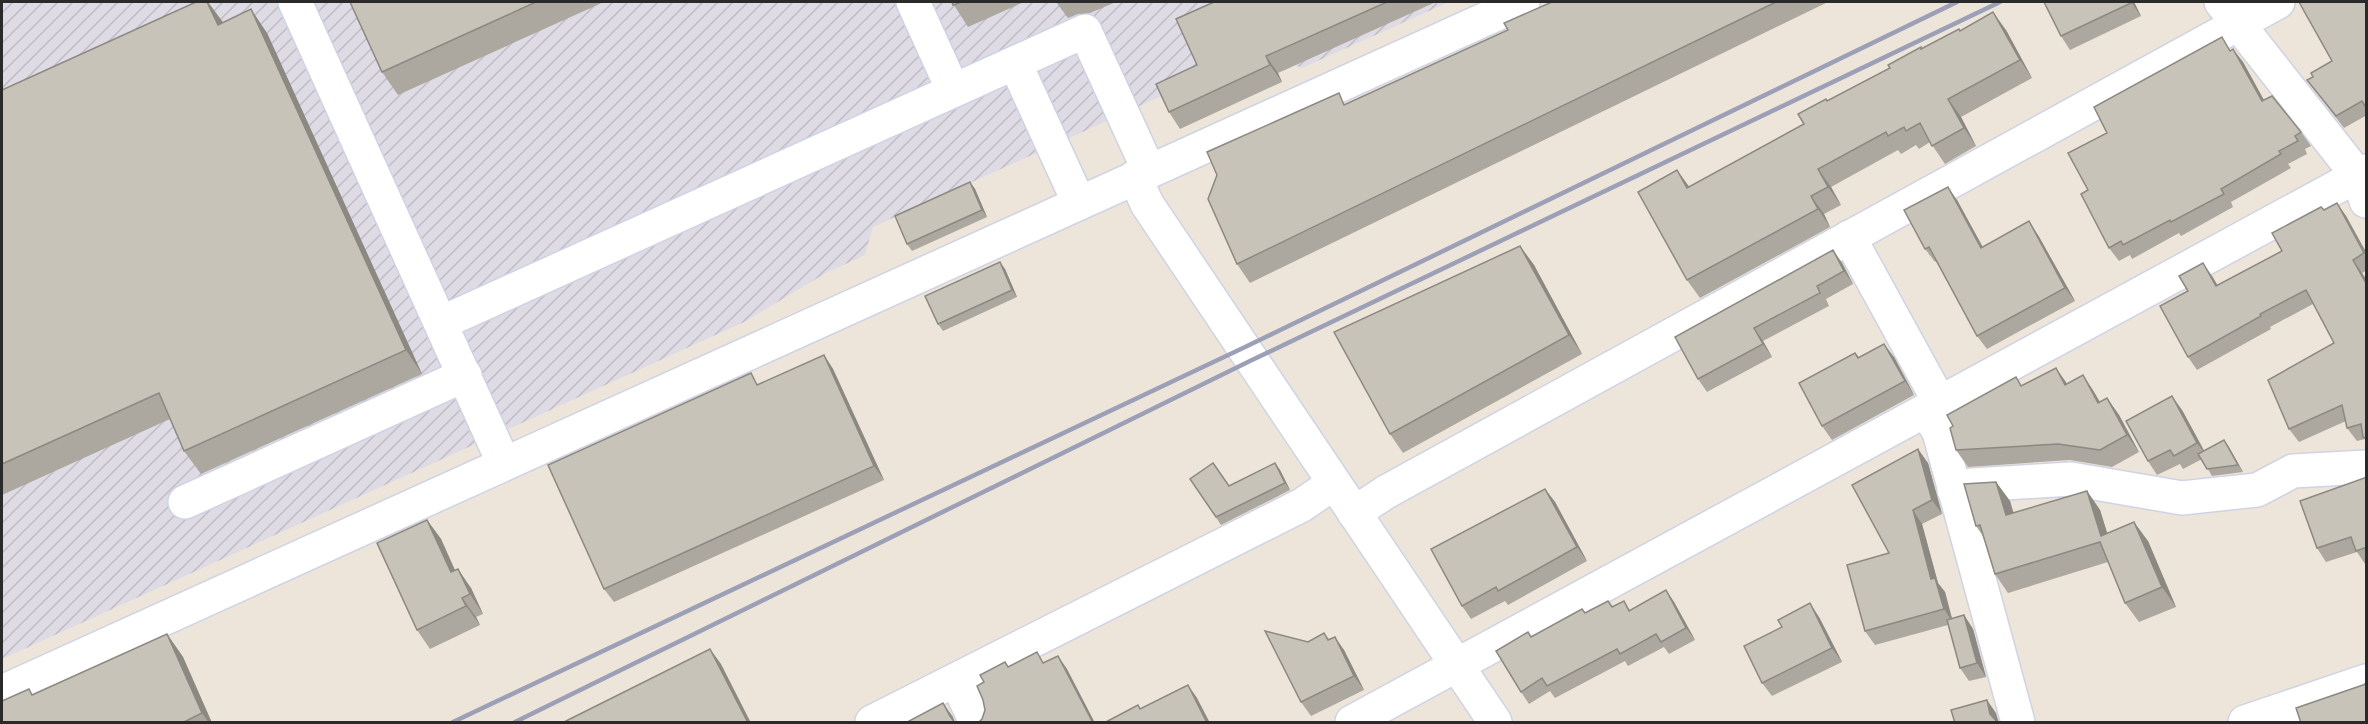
<svg xmlns="http://www.w3.org/2000/svg" width="2368" height="724" font-family="'Sofia Sans Condensed',sans-serif">
<defs>
<pattern id="industrial-furrows" width="10" height="10" patternUnits="userSpaceOnUse" patternTransform="scale(1.5)"><rect width="10" height="10" fill="#dedbe5"/><path d="M-1 1l2-2M0 10L10 0M9 11l2-2" fill="none" stroke="#bfbcc5"/></pattern>
</defs>
<rect width="100%" height="100%" fill="#ede5da"/>
<polygon fill="url(#industrial-furrows)" points="2,2 1449,2 1302,68 1261,51 873,227 865,255 826,273 744,322 2,659"/>
<g fill="none" stroke-linecap="round" stroke-linejoin="round">
<g stroke="#cfd3e4" stroke-width="36">
<g id="minor">
<polyline points="295,2 504,464"/>
<polyline points="913,2 953,90"/>
<polyline points="2221,2 2358,176 2366,201"/>
<polyline points="1015,63 1079,203"/>
<polyline points="1135,177 1147,204 1495,722"/>
<polyline points="1849,237 1940,403"/>
<polyline points="441,323 1085,31 1149,171"/>
<polyline points="1926,410 1939,432 2018,722"/>
<polyline points="1954,490 1972,485 2071,479 2182,498 2257,490 2293,471 2366,467"/>
<polyline points="185,502 465,375"/>
<polyline points="1354,513 1386,492 2278,2"/>
<polyline points="956,680 976,722"/>
<polyline points="2,692 1523,2"/>
<polyline points="872,722 1302,505 1334,483"/>
<polyline points="1352,722 2366,171"/>
<polyline points="2245,722 2366,681"/>
</g>
</g>
<use href="#minor" stroke="#fff" stroke-width="33"/>
<g stroke="#9ca0b6" stroke-width="4.5">
<polyline points="453,722 1243,348 1957,2"/>
<polyline points="515,722 1252,360 2000,2"/>
</g>
</g>
<g fill="#aca89f">
<polygon points="350,2 604,2 398,95 382,72"/>
<polygon points="952,2 1024,2 968,27"/>
<polygon points="1056,2 1116,2 1090,13 1078,14 1068,18"/>
<polygon points="1214,2 1436,2 1278,73 1282,82 1180,129 1169,112 1197,65"/>
<polygon points="1552,2 1828,2 1250,283 1237,264 1217,175 1346,104 1508,30"/>
<polygon points="2044,2 2134,2 2141,16 2070,50 2061,36"/>
<polygon points="2367,2 2367,115 2344,128 2307,80 2313,77 2332,61"/>
<polygon points="222,21 223,22 267,33 422,374 201,474 184,451 170,419 2,495 2,90"/>
<polygon points="2006,30 2032,78 1961,117 1976,146 1945,164 1930,142 1919,149 1916,145 1901,154 1898,150 1831,187 1841,205 1824,214 1830,227 1700,298 1687,280 1677,170 1689,187 1804,124 1827,101 1890,68 1922,49 1960,31"/>
<polygon points="2231,50 2243,62 2264,100 2301,132 2311,146 2305,149 2307,154 2288,164 2291,168 2231,202 2233,207 2181,236 2179,233 2132,259 2130,255 2119,261 2109,248 2088,190 2107,133"/>
<polygon points="970,182 975,189 987,217 912,251 907,244"/>
<polygon points="1957,200 1983,247 2038,235 2075,301 1987,349 1977,336 1936,261 1935,262 1925,249"/>
<polygon points="2337,203 2346,216 2367,254 2367,270 2362,273 2367,281 2367,441 2365,439 2357,441 2347,428 2346,421 2299,442 2289,429 2334,343 2313,304 2270,327 2271,329 2197,370 2188,357 2188,291 2212,276 2218,286 2282,251 2324,210"/>
<polygon points="1520,246 1534,265 1582,354 1403,453 1390,434"/>
<polygon points="1833,250 1842,263 1853,284 1826,299 1829,306 1763,341 1772,357 1707,392 1698,379"/>
<polygon points="1005,269 1017,297 943,331 938,324"/>
<polygon points="1855,353 1859,357 1894,357 1914,395 1832,440 1822,426"/>
<polygon points="824,355 833,369 884,480 614,602 604,589 759,384"/>
<polygon points="2083,375 2094,392 2100,402 2107,398 2119,415 2139,452 2112,467 2070,460 1968,467 1956,450 2016,377 2022,386 2067,384"/>
<polygon points="2182,410 2204,451 2224,440 2243,472 2212,476 2202,459 2183,469 2180,464 2157,475 2148,461"/>
<polygon points="1275,463 1280,470 1290,490 1221,525 1190,479 1229,486"/>
<polygon points="1928,463 1942,514 1922,524 1938,583 1945,592 1952,618 1964,615 1973,629 1986,677 1969,681 1960,668 1948,625 1875,645 1865,631 1889,553"/>
<polygon points="2367,477 2367,564 2365,564 2357,552 2326,562 2317,548"/>
<polygon points="1996,482 2010,501 2013,513 2087,491 2100,510 2107,533 2148,541 2176,607 2139,622 2125,603 2108,562 2008,593 1995,574 1983,536 1976,526"/>
<polygon points="1545,489 1555,502 1587,561 1508,605 1505,601 1471,619 1462,606"/>
<polygon points="427,520 441,539 455,570 471,588 483,614 476,617 480,625 430,649 417,630"/>
<polygon points="1666,590 1674,602 1695,640 1669,654 1664,647 1628,666 1625,661 1555,698 1550,691 1529,704 1521,692 1531,636 1585,613 1608,601 1613,607 1624,601 1630,610"/>
<polygon points="1819,617 1842,662 1772,696 1762,683"/>
<polygon points="1324,633 1329,639 1344,650 1364,690 1311,716 1301,702 1308,642"/>
<polygon points="167,634 183,657 212,723 2,723 33,694"/>
</g>
<g fill="#8c8882">
<polygon points="207,2 208,2 222,21 234,48 218,25"/>
<polygon points="2131,2 2134,2 2141,16"/>
<polygon points="251,9 267,33 422,374 406,350"/>
<polygon points="1993,12 2006,30 2032,78 2020,60"/>
<polygon points="2233,49 2243,62 2272,115 2262,101"/>
<polygon points="1266,56 1278,73 1282,82 1270,65"/>
<polygon points="1948,99 1961,117 1976,146 1964,128"/>
<polygon points="1818,169 1831,187 1841,205 1828,187"/>
<polygon points="1677,170 1690,188 1687,188"/>
<polygon points="970,182 975,189 987,217 982,210"/>
<polygon points="1948,187 1957,200 1990,261 1981,248"/>
<polygon points="1811,196 1824,214 1830,227 1818,209"/>
<polygon points="2337,203 2346,216 2367,254 2367,256"/>
<polygon points="2029,221 2038,235 2075,301 2065,288"/>
<polygon points="1520,246 1534,265 1582,354 1569,335"/>
<polygon points="1833,250 1842,263 1853,284 1844,271"/>
<polygon points="2353,260 2362,273 2367,281 2367,285"/>
<polygon points="1000,262 1005,269 1017,297 1012,290"/>
<polygon points="2203,263 2212,276 2226,300 2216,286"/>
<polygon points="1754,328 1763,341 1772,357 1763,344"/>
<polygon points="1884,344 1894,357 1914,395 1905,381"/>
<polygon points="824,355 833,369 884,480 874,466"/>
<polygon points="2056,368 2068,385 2065,385"/>
<polygon points="2083,375 2094,392 2110,420 2098,403"/>
<polygon points="2172,396 2182,410 2207,456 2197,443"/>
<polygon points="2107,398 2119,415 2139,452 2127,435"/>
<polygon points="2224,440 2229,447 2243,472 2238,465"/>
<polygon points="1918,449 1928,463 1942,514 1932,500"/>
<polygon points="1275,463 1280,470 1290,490 1285,483"/>
<polygon points="1996,482 2010,501 2020,535 2006,515"/>
<polygon points="1545,489 1555,502 1587,561 1577,547"/>
<polygon points="2087,491 2100,510 2114,555 2101,536"/>
<polygon points="1913,510 1922,524 1938,583 1945,592 1953,623 1944,609 1931,579"/>
<polygon points="427,520 441,539 464,591 451,572"/>
<polygon points="2134,522 2148,541 2176,607 2162,587"/>
<polygon points="458,569 471,588 483,614 470,594"/>
<polygon points="1666,590 1674,602 1695,640 1686,628"/>
<polygon points="462,598 476,617 480,625 466,606"/>
<polygon points="1810,603 1819,617 1842,662 1832,648"/>
<polygon points="1964,615 1973,629 1986,677 1977,663"/>
<polygon points="167,634 183,657 212,723 209,723 202,713"/>
<polygon points="1335,637 1344,650 1364,690 1354,676"/>
<polygon points="710,649 721,664 751,723 748,723"/>
<polygon points="1058,656 1067,669 1095,723 1093,723"/>
<polygon points="1188,685 1197,698 1210,723 1207,723"/>
<polygon points="1987,700 1996,713 1999,723 1997,723 1990,714"/>
<polygon points="943,703 953,717 955,723 950,716"/>
</g>
<g fill="#c8c3b9" stroke="#8c8882" stroke-width="1.5">
<polygon points="196,2 207,2 218,25 251,9 406,350 184,451 159,393 2,464 2,90"/>
<polygon points="350,2 536,2 382,72"/>
<polygon points="952,2 962,2 953,5"/>
<polygon points="1214,2 1387,2 1266,56 1270,65 1169,112 1156,84 1197,65 1176,19"/>
<polygon points="1552,2 1776,2 1237,264 1208,199 1217,175 1207,152 1339,93 1344,105 1508,30 1504,23"/>
<polygon points="2044,2 2131,2 2131,3 2061,36"/>
<polygon points="2299,2 2367,2 2367,109 2362,101 2336,116 2307,80 2313,77 2311,73 2332,61"/>
<polygon points="1993,12 2020,60 1948,99 1964,128 1932,146 1920,123 1906,131 1904,127 1888,136 1886,132 1818,169 1828,187 1811,196 1818,209 1687,280 1638,192 1677,170 1687,188 1804,124 1798,114 1826,99 1827,101 1890,68 1888,65 1921,47 1921,49 1959,29 1960,31"/>
<polygon points="2222,37 2230,51 2233,49 2262,101 2272,96 2301,132 2295,136 2298,141 2279,151 2281,154 2221,189 2224,194 2171,222 2170,220 2123,245 2121,241 2109,248 2081,194 2088,190 2068,153 2107,133 2094,107"/>
<polygon points="970,182 982,210 907,244 895,216"/>
<polygon points="1948,187 1981,248 2029,221 2065,288 1977,336 1929,247 1925,249 1904,210"/>
<polygon points="2337,203 2364,253 2353,260 2367,285 2367,439 2363,437 2361,424 2347,428 2342,405 2289,429 2268,380 2334,343 2306,290 2260,314 2261,316 2188,357 2160,306 2188,291 2179,276 2203,263 2216,286 2282,251 2272,233 2321,207 2324,210"/>
<polygon points="1520,246 1569,335 1390,434 1334,332"/>
<polygon points="1833,250 1844,271 1817,286 1820,293 1754,328 1763,344 1698,379 1675,337"/>
<polygon points="1000,262 1012,290 938,324 925,296"/>
<polygon points="1884,344 1905,381 1822,426 1799,383 1855,353 1858,358"/>
<polygon points="824,355 874,466 604,589 548,465 751,373 757,385"/>
<polygon points="2056,368 2065,385 2083,375 2098,403 2107,398 2127,435 2100,450 2058,444 1956,450 1950,428 1953,426 1947,415 2016,377 2021,386"/>
<polygon points="2172,396 2197,443 2174,456 2170,450 2148,461 2126,421"/>
<polygon points="2224,440 2238,465 2207,469 2198,454"/>
<polygon points="1918,449 1932,500 1913,510 1931,579 1935,578 1944,609 1865,631 1847,565 1889,553 1852,485"/>
<polygon points="1213,463 1229,486 1275,463 1285,483 1216,517 1190,479"/>
<polygon points="2367,477 2367,547 2356,551 2351,537 2317,548 2300,501"/>
<polygon points="1996,482 2006,515 2087,491 2101,536 2134,522 2162,587 2125,603 2100,542 1995,574 1980,525 1976,526 1964,484"/>
<polygon points="1545,489 1577,547 1498,591 1496,587 1462,606 1431,549"/>
<polygon points="427,520 451,572 458,569 470,594 462,598 466,606 417,630 377,543"/>
<polygon points="1666,590 1686,628 1661,642 1656,634 1620,654 1617,649 1547,686 1542,678 1521,692 1496,651 1528,632 1531,637 1582,609 1585,613 1608,601 1612,607 1624,601 1629,611"/>
<polygon points="1810,603 1832,648 1762,683 1744,646 1782,627 1778,620"/>
<polygon points="1964,615 1977,663 1960,668 1947,620"/>
<polygon points="1265,631 1308,642 1324,633 1328,640 1335,637 1354,676 1301,702"/>
<polygon points="167,634 202,713 182,723 2,723 2,701 29,689 32,695"/>
<polygon points="710,649 748,723 562,723"/>
<polygon points="1037,652 1043,663 1058,656 1093,723 978,723 982,719 985,710 983,700 977,686 984,682 980,675 1005,662 1008,667"/>
<polygon points="2367,683 2367,723 2301,723 2296,708 2363,685"/>
<polygon points="1188,685 1207,723 1104,723 1138,705 1140,709"/>
<polygon points="1987,700 1990,714 1998,723 1955,723 1951,710"/>
<polygon points="943,703 950,716 955,723 910,723 909,721"/>
</g>
<rect width="2368" height="724" fill="none" stroke="#2a2a2a" stroke-width="6"/>
</svg>
